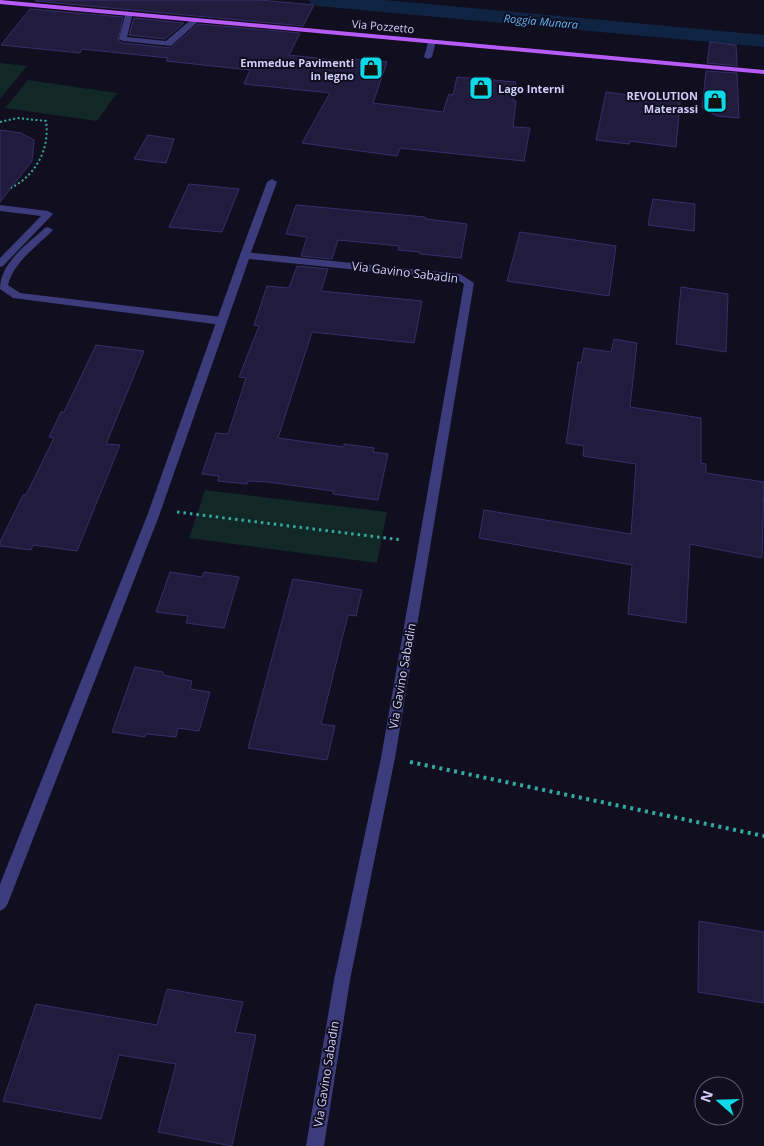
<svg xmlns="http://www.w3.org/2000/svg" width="764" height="1146" font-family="'Open Sans',sans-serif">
<rect width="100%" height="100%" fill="#100e1f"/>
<g fill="#112827">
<polygon points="0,63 27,66 0,99"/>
<polygon points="28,80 117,93 97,121 5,108"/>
<polygon points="205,490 387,512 377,563 189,538"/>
</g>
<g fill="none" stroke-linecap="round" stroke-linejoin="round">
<polygon fill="#0f2442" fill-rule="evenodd" points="308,0 385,0 764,35 764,47 318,6 311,4"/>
</g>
<g fill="#211b3e" stroke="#382e69">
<polygon points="36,0 260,0 314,5 303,26 35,1"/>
<polygon points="30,9 123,17 118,41 123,43 171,48 198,24 300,33 289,55 351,62 353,59 387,62 373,103 443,112 449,94 453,95 457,77 516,82 513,101 516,101 513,127 530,128 524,161 400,148 397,156 302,143 330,93 244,84 250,70 166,61 168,58 82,49 80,53 1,45"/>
<polygon points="134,18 184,23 165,39 129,35"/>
<polygon points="710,42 736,45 737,66 707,63"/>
<polygon points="706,71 737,73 739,118 717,116 702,108"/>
<polygon points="606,92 680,102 676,147 630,141 629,144 596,140"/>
<polygon points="0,130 21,133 34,140 32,161 0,202"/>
<polygon points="148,135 174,139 166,163 134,159"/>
<polygon points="189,184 239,189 222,232 169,227"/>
<polygon points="653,199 695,204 694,231 648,225"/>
<polygon points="296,205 425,217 426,219 467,224 461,258 420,254 419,252 398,250 399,246 338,240 332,259 301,256 307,237 286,234"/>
<polygon points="520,232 616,246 609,296 507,281"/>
<polygon points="297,266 328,269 321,291 422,301 414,343 312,332 278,438 344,447 344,444 374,448 373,452 388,454 378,500 333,494 333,491 268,482 248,481 247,484 218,481 219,476 202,474 216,433 228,434 246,378 239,377 259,326 254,325 267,286 289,288"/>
<polygon points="681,287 728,294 726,352 676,344"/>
<polygon points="614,339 637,343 630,407 701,418 701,463 706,464 706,473 764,482 762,558 690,544 686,623 628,614 632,565 479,538 484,510 631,534 636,464 583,456 584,446 566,443 578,362 581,363 584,348 611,352"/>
<polygon points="96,345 144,351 106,444 120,445 77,551 33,545 31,550 0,546 0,542 23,495 26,495 54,438 49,437 61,412 64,412"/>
<polygon points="170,572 202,577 204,572 239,577 224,628 186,623 188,616 156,612"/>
<polygon points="293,579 362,590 356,616 348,615 321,724 335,726 327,760 248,748"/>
<polygon points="135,667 163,672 163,675 192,681 190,689 210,692 199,731 178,728 176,737 146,734 145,737 112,732"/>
<polygon points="699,921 764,932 764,1003 698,992"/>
<polygon points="167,989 243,1002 235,1032 256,1035 232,1146 158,1132 176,1064 119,1055 101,1119 3,1101 36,1004 157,1025"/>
</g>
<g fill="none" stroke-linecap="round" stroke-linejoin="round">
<path stroke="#34aa9f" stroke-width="2" stroke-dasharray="2 2.5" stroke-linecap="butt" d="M0,122L17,118L46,121C50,149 36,175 11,188"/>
<polyline stroke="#34aa9f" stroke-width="3" stroke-dasharray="2.5 4" stroke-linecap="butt" points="177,512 402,540"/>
<polyline stroke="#34aa9f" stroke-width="4" stroke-dasharray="3 4.5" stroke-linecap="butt" points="410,762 764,836"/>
<g fill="#3c3b7b" fill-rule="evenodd">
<polygon points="126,11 133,13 127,37 166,41 193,18 200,20 171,46 123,41 119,39"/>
<polygon points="429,39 436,41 432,57 428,59 424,57"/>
<polygon points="272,179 277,182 250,255 248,257 242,257 240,255 267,182"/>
<path d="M48,227L53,230L51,232C36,247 13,263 8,285L20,293L222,317L227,321L222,325L13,298L0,289C0,263 27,244 45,228Z"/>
</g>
<polygon fill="#3c3b7b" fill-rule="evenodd" points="0,205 48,211 53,214 3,266 0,267 0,258 41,216 0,211"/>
<polygon fill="#3c3b7b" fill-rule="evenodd" points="245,252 460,274 474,283 395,758 350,980 324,1146 306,1146 334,980 381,758 464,284 458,280 249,259 159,516 8,903 5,908 0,911 0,884 147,516 240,255"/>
<polygon fill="#b75bf6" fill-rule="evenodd" points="0,0 764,70 764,74 0,4"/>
</g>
<defs>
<g id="shop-square" transform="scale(1.25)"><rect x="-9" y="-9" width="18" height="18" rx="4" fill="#0ddae9" stroke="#100e1f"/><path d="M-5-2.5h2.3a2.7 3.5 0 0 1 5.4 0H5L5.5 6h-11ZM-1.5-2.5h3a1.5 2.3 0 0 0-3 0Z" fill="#111"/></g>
</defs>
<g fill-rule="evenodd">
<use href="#shop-square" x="371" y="68"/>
<use href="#shop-square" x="481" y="88"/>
<use href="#shop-square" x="715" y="101"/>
</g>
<g text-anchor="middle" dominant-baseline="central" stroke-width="4" stroke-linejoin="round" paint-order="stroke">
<g font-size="11" font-style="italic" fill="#62b6f6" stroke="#100e1f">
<text transform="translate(541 21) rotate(5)">Roggia Munara</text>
</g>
<g font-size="11" fill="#d2cefc" stroke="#100e1f">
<text transform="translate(383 26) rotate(5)">Via Pozzetto</text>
</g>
<g font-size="11" font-weight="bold" fill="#d2cefc" stroke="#100e1f" text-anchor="end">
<text x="354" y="62">Emmedue Pavimenti<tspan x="354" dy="13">in legno</tspan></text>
<text x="498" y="88" text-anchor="start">Lago Interni</text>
<text x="698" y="95">REVOLUTION<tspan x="698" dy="13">Materassi</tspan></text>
</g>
<g font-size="12" fill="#d2cefc" stroke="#100e1f">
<text transform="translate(405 272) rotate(7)">Via Gavino Sabadin</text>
<text transform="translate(402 676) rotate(-80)">Via Gavino Sabadin</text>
<text transform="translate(326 1074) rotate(-81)">Via Gavino Sabadin</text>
</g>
</g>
<g transform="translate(719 1101) rotate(290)"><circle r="24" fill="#100e1f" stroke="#5e5b77"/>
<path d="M0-4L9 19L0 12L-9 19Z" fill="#0ddae9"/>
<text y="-8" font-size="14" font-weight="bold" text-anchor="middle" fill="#d2cefc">N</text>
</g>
</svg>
